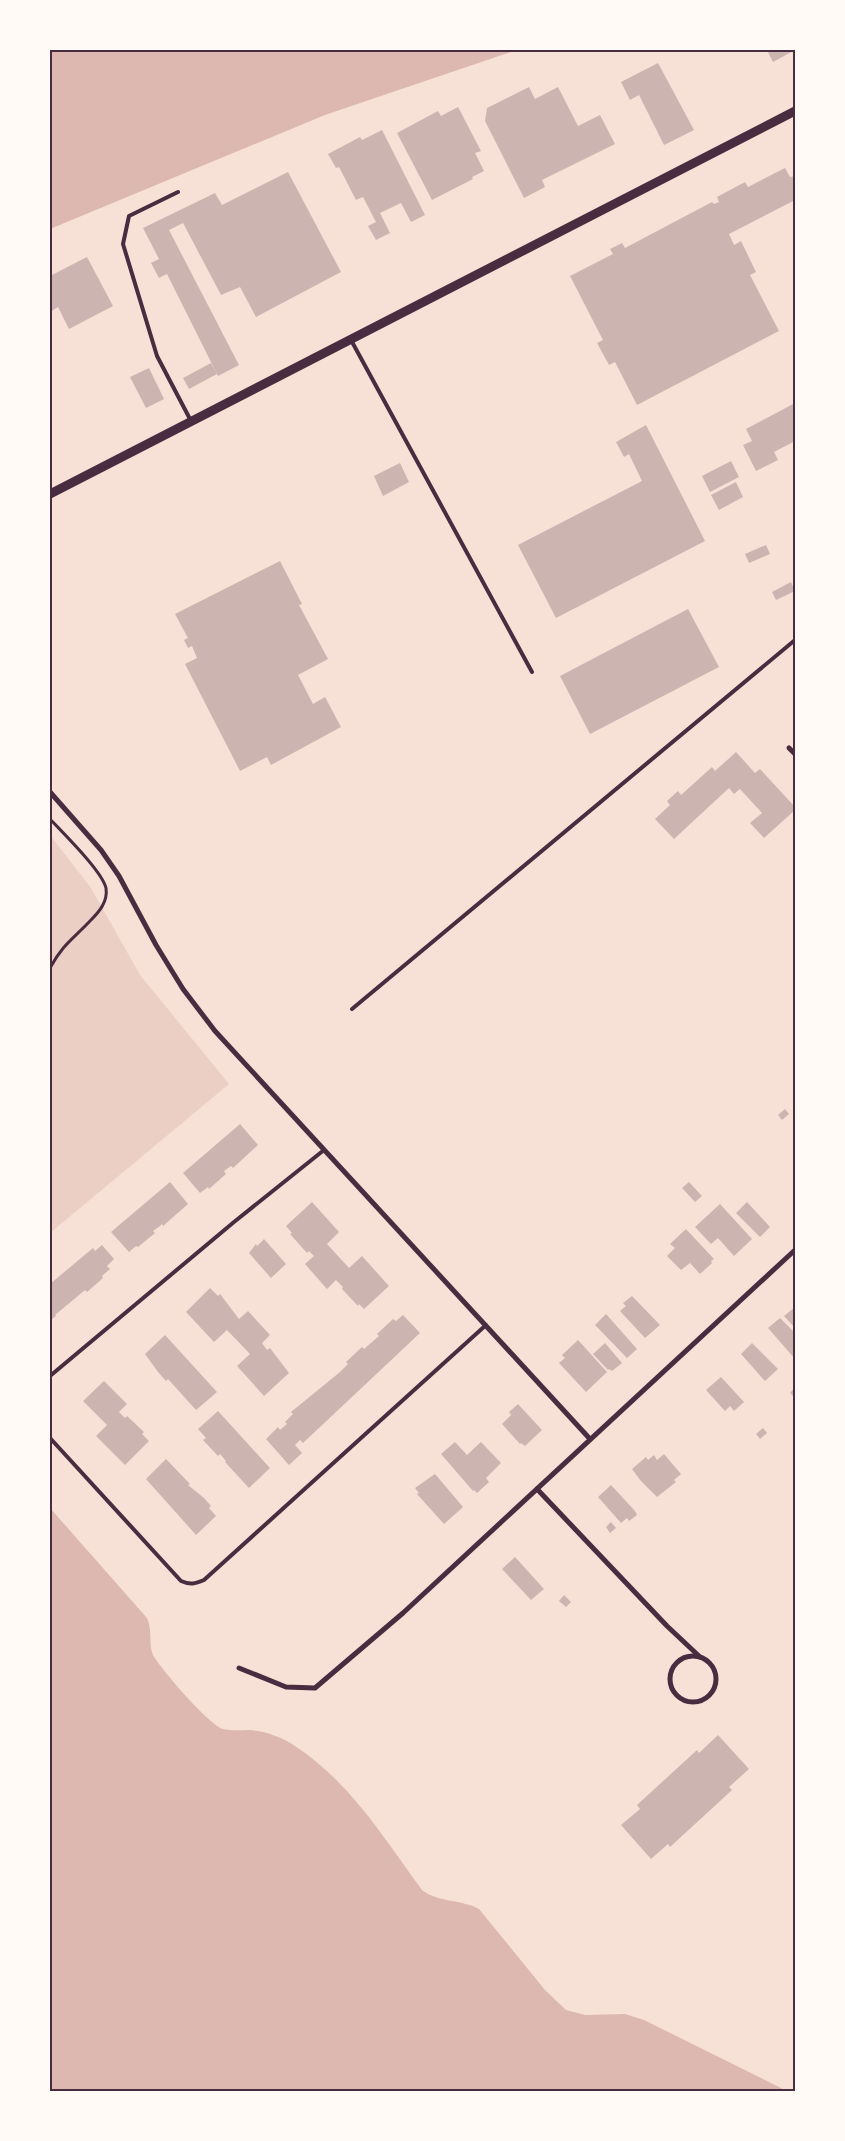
<svg xmlns="http://www.w3.org/2000/svg" width="845" height="2141" font-family="Quicksand,sans-serif">
<rect width="100%" height="100%" fill="#f7e1d7"/>
<polygon fill="#ebcfc5" points="50,835 91,888 140,975 229,1084 50,1233"/>
<g fill="#dcb8b0">
<polygon points="50,50 517,50 325,115 50,229"/>
<path d="M50,1508L147,1618C153,1632 148,1643 153,1655C160,1668 209,1725 223,1729C231,1731 241,1730 249,1730C265,1731 282,1737 295,1746C351,1783 383,1837 422,1890C439,1903 461,1899 479,1909L545,1990L566,2010L585,2015L625,2014L644,2020L787,2091H50Z"/>
</g>
<g fill="#ccb4b1">
<polygon points="767,50 795,50 773,62"/>
<polygon points="658,63 694,130 664,145 639,95 630,100 621,82"/>
<polygon points="529,87 535,99 558,87 578,126 600,115 615,144 542,180 545,187 524,198 485,121 487,108"/>
<polygon points="458,107 481,151 475,153 484,171 472,177 473,179 432,200 397,133 438,111 441,116"/>
<polygon points="382,130 425,215 411,222 401,203 380,213 390,233 376,240 368,226 376,222 363,197 356,200 339,167 336,168 328,154 360,137 362,140"/>
<polygon points="785,168 790,177 795,176 795,200 729,234 734,245 741,241 756,272 750,275 779,331 637,405 615,362 609,365 597,343 603,340 570,276 613,254 610,249 622,243 625,248 712,202 714,204 719,202 717,197 745,182 748,187"/>
<polygon points="288,172 341,272 256,317 240,287 221,295 183,223 169,230 239,365 218,376 167,274 159,278 151,263 159,259 143,228 215,193 222,205"/>
<polygon points="87,257 113,306 69,329 58,307 50,312 50,276"/>
<polygon points="211,363 217,374 189,389 183,378"/>
<polygon points="149,368 164,399 146,408 130,377"/>
<polygon points="795,403 795,441 774,452 778,460 756,471 743,445 752,441 746,429"/>
<polygon points="646,425 705,541 556,618 518,545 642,481 629,454 624,457 616,442"/>
<polygon points="731,461 739,477 710,492 702,476"/>
<polygon points="400,463 409,482 383,496 374,476"/>
<polygon points="736,482 743,497 719,510 711,495"/>
<polygon points="766,545 770,554 749,563 745,554"/>
<polygon points="280,561 302,604 299,605 328,659 298,675 313,704 325,697 341,727 271,765 267,757 240,771 185,664 197,658 192,646 188,648 184,640 188,638 175,614"/>
<polygon points="791,582 795,591 776,600 772,592"/>
<polygon points="688,609 719,667 590,734 560,676"/>
<polygon points="736,752 755,773 760,769 795,807 795,810 764,838 750,823 762,813 740,789 734,794 729,788 674,839 655,819 670,805 667,801 678,791 681,795 712,767 715,771"/>
<polygon points="785,1109 789,1114 782,1120 778,1115"/>
<polygon points="240,1124 258,1145 233,1168 231,1166 224,1171 226,1174 209,1189 208,1187 200,1193 183,1173"/>
<polygon points="170,1182 188,1204 163,1226 162,1224 160,1226 153,1231 155,1233 138,1247 136,1246 129,1252 111,1232"/>
<polygon points="689,1182 702,1196 695,1202 682,1188"/>
<polygon points="312,1202 339,1232 327,1244 349,1268 362,1256 389,1286 364,1309 359,1304 358,1306 342,1289 343,1287 336,1280 327,1289 305,1264 314,1256 309,1251 307,1253 290,1234 292,1233 286,1226"/>
<polygon points="747,1202 770,1227 760,1237 736,1213"/>
<polygon points="720,1204 752,1239 734,1256 718,1238 711,1244 695,1227"/>
<polygon points="686,1229 714,1259 711,1261 712,1263 700,1274 690,1263 681,1270 667,1256 675,1248 670,1244"/>
<polygon points="264,1239 286,1264 271,1278 249,1253 256,1244 257,1246"/>
<polygon points="102,1245 114,1259 107,1266 110,1269 102,1276 103,1278 87,1292 85,1290 55,1315 56,1316 52,1319 50,1319 50,1284 93,1248 95,1251"/>
<polygon points="210,1288 218,1296 220,1294 239,1319 248,1311 258,1322 270,1335 262,1343 267,1350 270,1348 289,1373 264,1396 237,1366 250,1354 227,1330 214,1342 186,1312"/>
<polygon points="632,1296 660,1325 645,1338 620,1311 626,1306 623,1303"/>
<polygon points="795,1307 795,1328 784,1316"/>
<polygon points="606,1314 637,1349 627,1358 595,1325"/>
<polygon points="403,1315 420,1333 303,1443 300,1440 295,1445 302,1453 289,1465 266,1439 278,1427 280,1430 287,1424 285,1422 293,1414 291,1412 340,1372 348,1364 346,1362 362,1347 364,1349 372,1342 379,1336 377,1334 393,1319 396,1321"/>
<polygon points="780,1318 795,1333 795,1359 768,1328"/>
<polygon points="165,1335 217,1392 196,1410 168,1379 166,1381 158,1372 145,1354"/>
<polygon points="578,1340 607,1372 586,1392 559,1363 565,1358 562,1355"/>
<polygon points="605,1343 622,1363 612,1371 609,1369 608,1370 593,1354"/>
<polygon points="752,1343 778,1369 765,1381 741,1354"/>
<polygon points="721,1377 744,1402 734,1411 730,1406 725,1411 706,1390"/>
<polygon points="104,1381 127,1404 119,1412 125,1418 127,1416 144,1432 142,1434 149,1441 125,1465 96,1436 107,1425 83,1401"/>
<polygon points="795,1387 795,1398 790,1393"/>
<polygon points="518,1404 542,1430 525,1446 521,1443 520,1444 502,1424 511,1415 509,1412"/>
<polygon points="218,1411 270,1468 249,1488 225,1462 226,1461 220,1454 218,1456 203,1440 206,1438 198,1429"/>
<polygon points="763,1428 767,1433 760,1439 756,1434"/>
<polygon points="455,1442 467,1455 481,1442 501,1463 486,1478 489,1482 477,1493 474,1490 473,1491 441,1454"/>
<polygon points="664,1454 681,1474 674,1480 676,1482 657,1497 641,1481 632,1469 646,1457 648,1460 654,1455 657,1460"/>
<polygon points="166,1459 190,1484 188,1485 204,1498 211,1506 209,1508 216,1516 196,1535 146,1479"/>
<polygon points="435,1474 463,1507 444,1524 417,1494 419,1493 415,1488"/>
<polygon points="611,1485 635,1511 637,1515 629,1521 627,1518 621,1523 598,1497"/>
<polygon points="611,1522 616,1528 610,1533 606,1527"/>
<polygon points="515,1557 544,1589 531,1600 502,1569"/>
<polygon points="564,1595 571,1602 566,1607 559,1601"/>
<polygon points="718,1735 749,1769 729,1787 732,1790 670,1847 668,1844 651,1859 621,1825 640,1809 637,1805 697,1750 699,1753"/>
</g>
<g fill="none" stroke-linecap="round" stroke-linejoin="round">
<path stroke="#4a2c40" stroke-width="3" d="M50,819C63,833 102,871 106,888C108,902 99,912 90,921C73,939 63,944 50,968"/>
<g stroke="#4a2c40" stroke-width="4">
<polyline points="178,192 129,216 123,244 157,356 191,421"/>
<polyline points="351,340 532,672"/>
<polyline points="352,1009 795,640"/>
<polyline points="50,1376 234,1222 324,1150"/>
<path d="M50,1438L181,1581C190,1585 195,1584 204,1580L486,1325"/>
</g>
<g stroke="#4a2c40" stroke-width="5">
<polyline points="789,748 795,754"/>
<polyline points="50,792 101,850 119,876 156,945 183,989 215,1031 590,1439"/>
<polyline points="537,1489 667,1626 700,1657"/>
<circle cx="693" cy="1679" r="23"/>
<polyline points="239,1668 286,1687 315,1688 403,1613 795,1250"/>
</g>
<polyline stroke="#4a2c40" stroke-width="9" points="50,494 795,111"/>
</g>
<rect width="845" height="2141" fill="none" stroke="#fffaf5" stroke-width="102"/>
<rect x="51" y="51" width="743" height="2039" fill="none" stroke="#4a2c40" stroke-width="2"/>
</svg>
